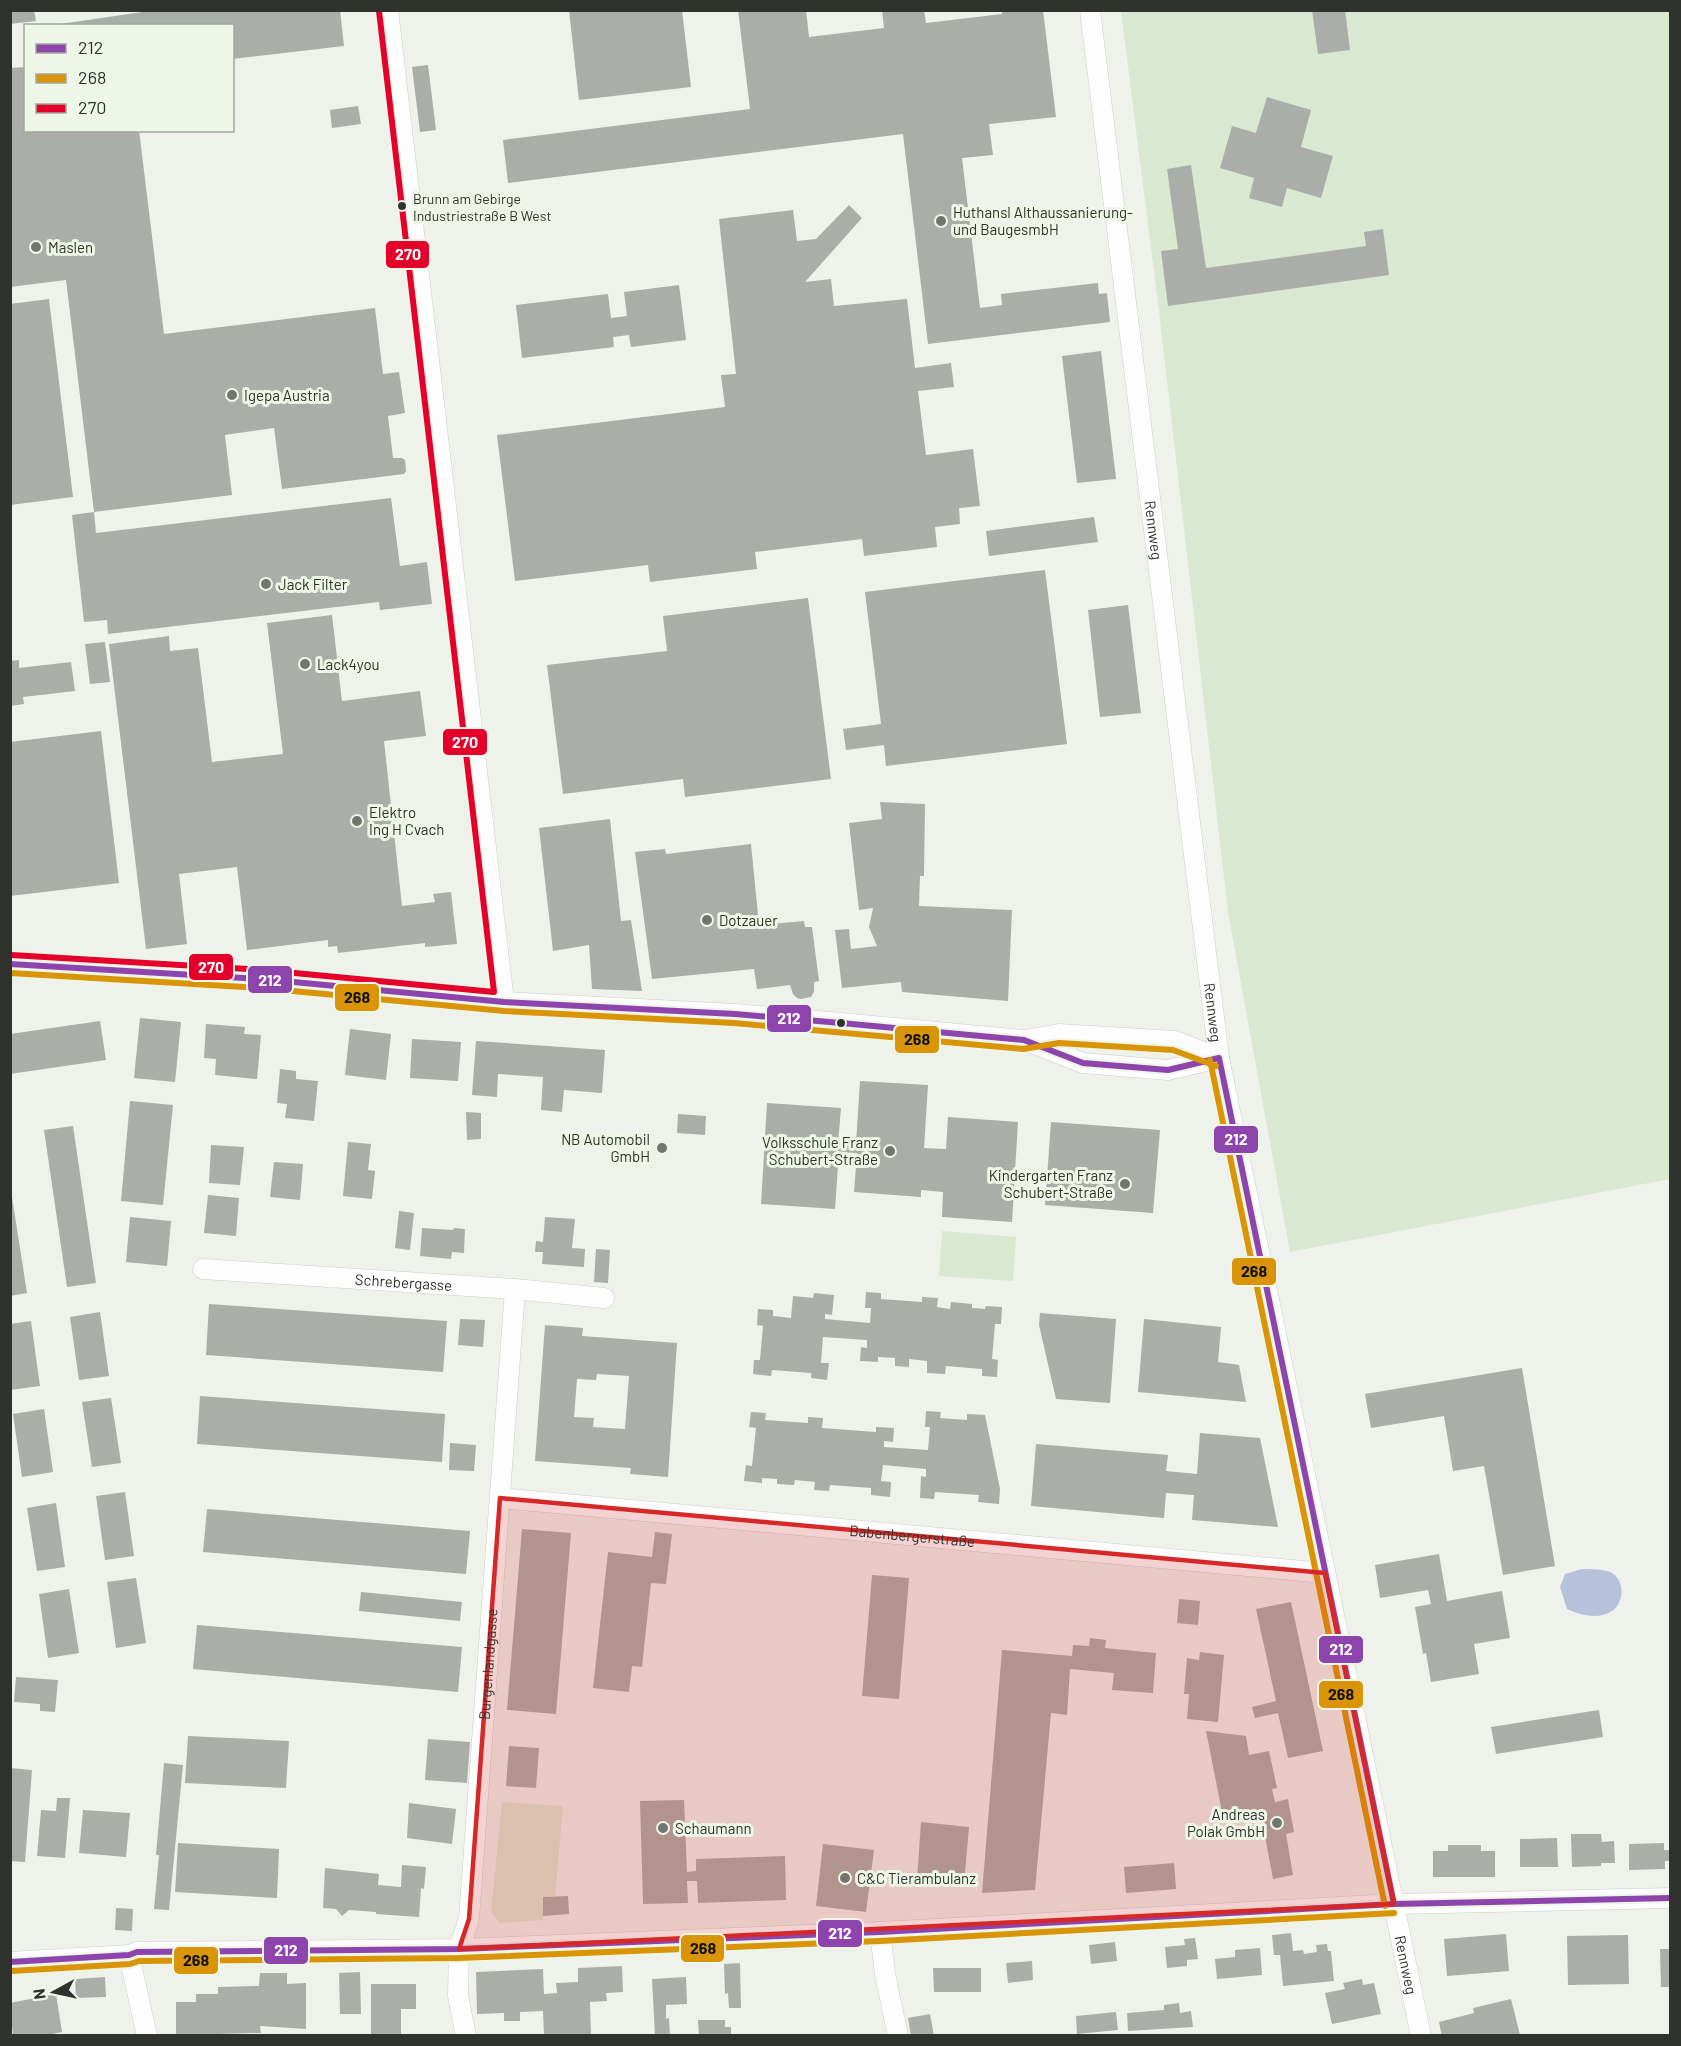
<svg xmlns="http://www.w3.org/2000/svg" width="1681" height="2046" font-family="Barlow,sans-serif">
<rect width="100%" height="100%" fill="#eef2ea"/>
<g fill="#dae7d1">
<polygon points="1121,11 1670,11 1670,1179 1290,1252 1228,912 1159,311"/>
<polygon points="942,1231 1016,1237 1013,1281 939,1276"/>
<polygon points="502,1802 563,1806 555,1896 543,1897 543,1920 500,1923 491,1912"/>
</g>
<path fill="#b6c2da" d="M1582,1569C1590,1569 1602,1569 1610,1572C1625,1579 1625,1602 1612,1611C1599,1620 1579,1615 1567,1609L1560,1587L1565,1574Z"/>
<g fill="#abaea8" fill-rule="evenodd">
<polygon points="10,10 34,10 36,21 10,24"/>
<polygon points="156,10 340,10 344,46 232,59 232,26 46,26"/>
<polygon points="569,10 682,10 691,87 579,100"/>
<polygon points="738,10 806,10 809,37 884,28 882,10 924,10 926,23 1002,14 1002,10 1043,10 1056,117 989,124 993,155 962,158 980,308 1002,305 1001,294 1098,283 1099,294 1107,293 1110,322 928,344 903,134 508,183 503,140 750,109"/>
<polygon points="1312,10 1345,10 1350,50 1318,54"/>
<polygon points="428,65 436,130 420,132 412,67"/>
<polygon points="26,67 26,130 139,130 164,334 375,308 383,374 399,372 405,413 388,416 393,458 402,458 405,460 406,471 404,474 282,489 274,428 225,435 232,495 94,512 66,280 10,287 10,68"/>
<polygon points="1267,97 1311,110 1301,147 1333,156 1321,198 1287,188 1282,207 1249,198 1254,178 1220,168 1232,126 1256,133"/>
<polygon points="358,106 361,124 332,128 330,110"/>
<polygon points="1191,165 1206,268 1366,246 1364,232 1383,229 1389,275 1168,306 1161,251 1178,249 1167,169"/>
<polygon points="849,205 862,218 805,282 831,279 834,306 907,299 915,368 951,363 954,387 918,391 926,455 973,449 980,506 959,508 960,524 935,527 937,547 864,556 862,539 755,552 757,569 650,582 648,565 515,581 497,435 725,407 721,375 736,374 719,219 793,210 797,241 816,239"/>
<polygon points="679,285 686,340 631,347 629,335 613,337 614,347 522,358 516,305 608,294 611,318 627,316 624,292"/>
<polygon points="49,299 73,497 10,505 10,304"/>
<polygon points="1101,351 1116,479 1077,483 1062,356"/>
<polygon points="391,498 400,566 427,562 432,604 380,610 379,602 108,634 107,620 84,622 72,515 94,512 96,533"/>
<polygon points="1094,517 1098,542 989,556 986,531"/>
<polygon points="1045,570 1067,744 886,766 884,745 846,750 843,729 881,724 865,592"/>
<polygon points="808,598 831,779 685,797 683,779 563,794 547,665 667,651 663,616"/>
<polygon points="1128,605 1141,713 1100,717 1088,610"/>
<polygon points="332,615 342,701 420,691 426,736 384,741 402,906 435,902 433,894 451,892 457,944 425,947 425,943 338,953 337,946 328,947 328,940 247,950 237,867 179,874 187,944 146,949 109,644 169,636 170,651 198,648 212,762 283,754 267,623"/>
<polygon points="105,642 110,682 90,684 85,644"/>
<polygon points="19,660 19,668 71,662 75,691 23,697 24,704 10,706 10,661"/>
<polygon points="101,731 119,883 10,896 10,742"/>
<polygon points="880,802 925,804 924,876 920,876 919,906 1012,910 1008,1001 902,992 901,982 842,988 835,930 849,929 851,949 877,946 869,927 873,908 859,910 849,823 882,819"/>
<polygon points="610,819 621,921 631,920 642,991 592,989 589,945 553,951 539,828"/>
<polygon points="751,844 759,925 804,921 805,927 812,927 819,981 814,982 814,992 811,997 801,999 797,998 793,994 790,985 757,989 754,969 652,979 635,852 665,849 666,854"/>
<polygon points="140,1018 181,1022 175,1082 134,1078"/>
<polygon points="100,1021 106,1060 10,1074 10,1034"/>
<polygon points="206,1024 245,1027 244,1034 261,1035 257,1079 215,1075 216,1059 204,1058"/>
<polygon points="350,1029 391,1034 386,1080 345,1075"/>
<polygon points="412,1039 461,1042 458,1081 410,1078"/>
<polygon points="476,1041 605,1050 602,1093 564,1090 562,1112 541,1110 543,1077 498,1074 497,1097 472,1095"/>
<polygon points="280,1069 296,1071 296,1079 318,1081 314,1121 285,1118 287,1104 277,1103"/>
<polygon points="860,1081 928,1085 924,1148 946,1149 948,1117 1018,1122 1012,1222 942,1217 943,1192 921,1190 921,1197 854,1192 857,1153 839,1152 835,1209 761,1204 767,1103 841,1108 838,1143 856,1144"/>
<polygon points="130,1101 173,1105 163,1205 121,1201"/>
<polygon points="466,1112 481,1113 481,1139 467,1140"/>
<polygon points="678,1114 706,1116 705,1135 677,1133"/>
<polygon points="1051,1122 1160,1130 1153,1213 1045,1205"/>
<polygon points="73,1126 96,1283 67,1287 44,1130"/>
<polygon points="348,1142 371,1144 368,1170 375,1171 372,1199 343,1196"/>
<polygon points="211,1145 244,1147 240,1185 209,1183"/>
<polygon points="274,1162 303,1164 300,1200 270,1197"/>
<polygon points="10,1184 27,1293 10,1296"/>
<polygon points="208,1195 239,1198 236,1236 204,1233"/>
<polygon points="399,1211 414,1213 410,1250 395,1248"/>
<polygon points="130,1217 171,1221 167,1266 126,1262"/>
<polygon points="545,1217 575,1219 572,1248 585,1249 584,1267 542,1264 543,1252 535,1252 536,1241 543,1242"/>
<polygon points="422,1228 453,1230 454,1228 465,1229 464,1253 452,1252 451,1259 420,1256"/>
<polygon points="596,1249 610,1250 608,1283 594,1282"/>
<polygon points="866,1292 881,1293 881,1299 922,1302 922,1297 938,1298 937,1307 950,1309 951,1302 972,1304 972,1308 985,1309 986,1306 1002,1307 1001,1324 995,1324 992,1359 998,1360 997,1377 982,1376 982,1369 946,1366 945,1374 927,1373 927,1361 909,1359 909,1367 895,1366 895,1358 878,1357 878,1362 860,1361 861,1347 867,1348 867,1340 823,1337 821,1363 829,1363 827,1380 811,1378 811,1373 772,1370 771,1376 753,1374 754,1360 760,1360 763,1326 757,1325 758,1309 773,1310 773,1316 791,1318 793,1296 813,1298 814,1293 834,1295 832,1315 825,1314 825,1319 870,1323 871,1308 865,1308"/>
<polygon points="209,1304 447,1321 443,1372 206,1355"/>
<polygon points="100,1312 109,1376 79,1380 70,1317"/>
<polygon points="1040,1313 1116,1319 1110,1403 1056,1399 1039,1325"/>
<polygon points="460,1319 485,1320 483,1347 458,1345"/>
<polygon points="1144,1319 1221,1327 1218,1362 1239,1365 1246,1402 1138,1392"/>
<polygon points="31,1321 40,1386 10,1390 10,1324"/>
<path d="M545,1325L583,1328L582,1336L677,1343L668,1477L630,1474L631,1468L535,1461ZM597,1374L629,1376L625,1429L593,1427L594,1418L574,1417L577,1379L596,1380Z"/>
<polygon points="1522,1368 1555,1566 1503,1575 1484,1466 1453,1471 1444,1416 1371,1428 1365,1394"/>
<polygon points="200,1396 445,1414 442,1462 197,1444"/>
<polygon points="111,1398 121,1463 92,1467 82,1402"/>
<polygon points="44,1409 53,1472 22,1477 13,1414"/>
<polygon points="926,1411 941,1412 940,1418 967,1420 967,1414 985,1415 1000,1489 999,1504 978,1502 979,1495 935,1492 934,1499 920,1498 921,1476 926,1477 926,1469 883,1465 881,1481 891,1482 890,1497 871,1495 871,1488 830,1485 829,1491 814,1490 815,1482 795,1480 794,1485 777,1484 777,1479 762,1478 762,1483 744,1481 746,1465 752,1466 756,1428 749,1427 751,1412 766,1413 765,1420 808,1423 808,1417 823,1418 822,1428 876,1432 876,1427 894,1428 893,1442 884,1441 884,1447 928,1450 930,1427 925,1427"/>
<polygon points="1200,1433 1260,1438 1278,1527 1192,1520 1194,1495 1166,1493 1164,1518 1031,1506 1036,1444 1168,1455 1166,1471 1197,1474"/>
<polygon points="450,1443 476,1445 474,1471 449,1470"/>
<polygon points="125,1492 134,1556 105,1560 96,1496"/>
<polygon points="56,1503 65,1567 37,1571 27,1508"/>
<polygon points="207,1509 470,1531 466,1574 203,1552"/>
<polygon points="522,1529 571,1533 556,1714 507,1710"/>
<polygon points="655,1532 672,1534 666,1584 651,1583 642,1667 632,1666 629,1692 593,1688 608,1552 652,1557"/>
<polygon points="1439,1554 1447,1601 1502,1591 1510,1638 1474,1644 1479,1674 1431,1682 1426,1653 1423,1654 1415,1607 1431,1604 1428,1590 1380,1598 1375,1565"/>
<polygon points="872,1575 909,1578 899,1699 862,1696"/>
<polygon points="136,1578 146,1643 116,1648 107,1582"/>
<polygon points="69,1589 79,1653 48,1658 39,1594"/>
<polygon points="361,1592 462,1602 460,1621 359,1611"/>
<polygon points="1179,1599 1200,1601 1198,1625 1177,1623"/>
<polygon points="1291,1602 1323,1751 1288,1758 1278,1713 1255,1718 1252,1707 1276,1701 1256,1609"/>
<polygon points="197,1625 462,1647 458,1692 193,1669"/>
<polygon points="1090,1638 1106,1640 1105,1648 1156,1653 1153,1693 1112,1690 1114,1673 1070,1669 1067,1715 1051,1713 1035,1890 982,1893 1002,1650 1072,1656 1073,1645 1089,1646"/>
<polygon points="1200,1652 1224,1655 1218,1722 1187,1719 1189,1694 1184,1694 1187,1658 1199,1660"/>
<polygon points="16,1677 58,1680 55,1712 40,1711 40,1704 14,1702"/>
<polygon points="1599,1710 1603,1737 1496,1754 1491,1727"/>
<polygon points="1206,1731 1246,1736 1249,1755 1269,1751 1277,1788 1272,1789 1275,1802 1288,1799 1294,1832 1286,1834 1293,1875 1273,1879 1261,1815 1224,1822"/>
<polygon points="188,1736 289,1741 286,1788 185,1783"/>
<polygon points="428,1739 470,1742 467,1783 425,1780"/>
<polygon points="509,1746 539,1748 536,1788 506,1786"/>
<polygon points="164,1763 183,1765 169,1910 154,1909 159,1855 156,1855"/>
<polygon points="10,1768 32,1770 25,1862 10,1861"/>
<polygon points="57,1798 70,1798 65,1858 37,1856 41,1810 56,1811"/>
<polygon points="684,1800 687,1872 696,1871 696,1859 785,1856 786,1900 698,1903 697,1881 687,1881 688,1903 643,1904 640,1801"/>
<polygon points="409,1803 456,1809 452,1844 407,1838"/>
<polygon points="83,1810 130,1813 126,1857 79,1853"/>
<polygon points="921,1822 969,1827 964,1884 917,1880"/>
<polygon points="1571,1834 1601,1834 1602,1842 1614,1841 1615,1863 1601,1863 1601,1866 1572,1867"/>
<polygon points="1557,1838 1558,1867 1520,1867 1520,1839"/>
<polygon points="178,1843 279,1849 277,1898 175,1892"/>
<polygon points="1664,1843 1664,1850 1670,1850 1670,1861 1665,1861 1665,1869 1629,1870 1629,1844"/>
<polygon points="823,1844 874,1850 866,1912 816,1906"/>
<polygon points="1448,1845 1481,1845 1481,1851 1495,1851 1495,1877 1433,1877 1433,1851 1448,1851"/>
<polygon points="1174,1863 1176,1889 1126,1893 1124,1867"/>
<polygon points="402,1865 426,1867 424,1889 421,1888 419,1917 376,1914 376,1912 349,1910 342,1916 336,1909 323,1908 325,1868 379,1874 378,1885 401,1887"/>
<polygon points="568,1896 569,1914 543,1916 543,1897"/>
<polygon points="116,1908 133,1909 132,1931 115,1930"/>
<polygon points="1291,1933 1293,1951 1303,1950 1304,1954 1317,1952 1316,1945 1327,1944 1328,1951 1331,1951 1334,1981 1283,1986 1280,1955 1274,1955 1272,1935"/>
<polygon points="1506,1934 1509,1971 1447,1976 1444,1939"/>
<polygon points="1628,1935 1629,1984 1568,1985 1567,1936"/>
<polygon points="1195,1938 1198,1959 1187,1960 1187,1966 1167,1968 1165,1947 1185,1945 1184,1939"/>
<polygon points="1115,1942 1117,1961 1091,1964 1089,1945"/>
<polygon points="1260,1948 1262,1975 1217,1979 1215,1959 1235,1957 1235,1950"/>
<polygon points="1660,1949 1670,1949 1670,1987 1661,1987"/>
<polygon points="1032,1961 1033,1980 1008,1983 1006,1963"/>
<polygon points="740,1963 741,2008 729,2008 728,1993 725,1994 724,1964"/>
<polygon points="622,1966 623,1992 606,1993 607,2001 590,2002 591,2036 544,2036 543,2011 520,2012 520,2021 504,2021 504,2013 477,2014 476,1972 543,1969 544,1994 557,1993 556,1983 578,1982 578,1968"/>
<polygon points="933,1968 981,1968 981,1992 934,1992"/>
<polygon points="360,1972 361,2014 340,2014 339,1973"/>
<polygon points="260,1973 287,1973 287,1984 306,1983 306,2029 260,2026 261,2033 176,2035 176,2002 196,2002 196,1994 218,1994 218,1987 259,1986"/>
<polygon points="105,1977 106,1997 76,1998 75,1979"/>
<polygon points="686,1977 687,2004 666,2005 666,2019 669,2018 670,2036 655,2036 652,1979"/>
<polygon points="1362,1979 1363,1985 1374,1983 1381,2014 1332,2024 1325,1993 1345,1989 1343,1983"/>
<polygon points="371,1984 416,1984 416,2009 401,2009 401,2036 371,2036"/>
<polygon points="56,1994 62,2032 43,2036 13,2036 10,2003"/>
<polygon points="1511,1999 1520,2035 1442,2036 1439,2022 1474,2013 1473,2008"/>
<polygon points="1179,2003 1180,2013 1191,2011 1193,2027 1128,2031 1127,2013 1164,2010 1164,2005"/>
<polygon points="1116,2012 1118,2030 1077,2034 1076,2016"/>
<polygon points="930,2014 934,2036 911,2036 908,2018"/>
<polygon points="698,2020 725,2020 725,2027 731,2027 731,2036 699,2036"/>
</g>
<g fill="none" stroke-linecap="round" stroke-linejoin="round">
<g stroke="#cccfc9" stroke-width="21">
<g id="street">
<polyline points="388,10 504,1002"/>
<path id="s1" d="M1090,10L1219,1058L1421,2036"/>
<polyline points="10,964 262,979 504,1002 735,1014 841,1023 1024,1040 1083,1063 1168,1070 1219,1058"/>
<polyline points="1025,1040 1059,1034 1175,1041 1219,1058"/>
<path id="s2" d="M203,1269L515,1289L604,1298"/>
<path id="s3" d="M500,1498L1325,1573"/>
<polyline points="880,1932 885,1974 898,2036"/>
<polyline points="129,1955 147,2036"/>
<polyline points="10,1962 129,1955 137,1952 459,1949 880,1932 1394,1904 1670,1898"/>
<path id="s4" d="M466,2036L458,1996L459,1949L469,1919L515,1289"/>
</g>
</g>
<use href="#street" stroke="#fcfdfc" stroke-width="20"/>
<g stroke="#edf6e7" stroke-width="10">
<g id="bus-1">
<polyline points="10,964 262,979 504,1002 735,1014 841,1023 1024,1040 1083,1063 1168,1070 1219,1058 1394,1904"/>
<polyline points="10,1962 129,1955 137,1952 459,1949 880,1932 1394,1904 1670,1898"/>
</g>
</g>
<g stroke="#edf6e7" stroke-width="10">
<g id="bus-2">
<polyline points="10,973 261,988 504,1011 734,1023 1023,1049 1059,1043 1173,1050 1216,1066"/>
<polyline points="1210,1060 1385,1906"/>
<polyline points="11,1971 130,1964 139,1961 459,1958 880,1941 1394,1913"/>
</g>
</g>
<g stroke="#edf6e7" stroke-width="10">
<polyline id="bus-3" points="11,955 263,970 494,992 379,11"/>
</g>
<use href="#bus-1" stroke="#8e44ad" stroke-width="6"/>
<use href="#bus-2" stroke="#d99507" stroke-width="6"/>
<use href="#bus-3" stroke="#e4002b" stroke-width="6"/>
</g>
<path fill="#d62828" fill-opacity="0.2" stroke="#d62828" stroke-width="4.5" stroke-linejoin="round" d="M500,1498L1325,1573L1394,1904L459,1949L469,1919Z"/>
<g fill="#30332d" stroke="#edf6e7" stroke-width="2">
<circle cx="402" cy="206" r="5"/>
<circle cx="841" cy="1023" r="5"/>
</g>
<g fill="#72766f" stroke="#edf6e7" stroke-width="2">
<circle cx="941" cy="221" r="6"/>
<circle cx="36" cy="247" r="6"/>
<circle cx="232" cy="395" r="6"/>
<circle cx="266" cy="584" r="6"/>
<circle cx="305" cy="664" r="6"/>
<circle cx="357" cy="821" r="6"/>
<circle cx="707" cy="920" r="6"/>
<circle cx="662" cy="1148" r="6"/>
<circle cx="890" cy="1151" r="6"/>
<circle cx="1125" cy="1184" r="6"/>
<circle cx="1277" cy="1823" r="6"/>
<circle cx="663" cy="1828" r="6"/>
<circle cx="845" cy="1878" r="6"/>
</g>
<g text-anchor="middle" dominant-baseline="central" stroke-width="6" stroke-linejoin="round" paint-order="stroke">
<g font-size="14" fill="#30332d" stroke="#edf6e7" text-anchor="start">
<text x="413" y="198">Brunn am Gebirge<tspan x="413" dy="17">Industriestraße B West</tspan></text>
</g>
<g font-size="15" fill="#30332d" stroke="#edf6e7" text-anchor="start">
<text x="953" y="212">Huthansl Althaussanierung-<tspan x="953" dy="17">und BaugesmbH</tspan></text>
<text x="48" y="247">Maslen</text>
<text x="244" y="395">Igepa Austria</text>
<text x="278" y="584">Jack Filter</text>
<text x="317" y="664">Lack4you</text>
<text x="369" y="812">Elektro<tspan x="369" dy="17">Ing H Cvach</tspan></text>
<text x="719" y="920">Dotzauer</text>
<text x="650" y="1139" text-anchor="end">NB Automobil<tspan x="650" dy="17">GmbH</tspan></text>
<text x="878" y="1142" text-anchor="end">Volksschule Franz<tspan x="878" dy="17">Schubert-Straße</tspan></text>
<text x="1113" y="1175" text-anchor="end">Kindergarten Franz<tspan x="1113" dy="17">Schubert-Straße</tspan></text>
<text x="1265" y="1814" text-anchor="end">Andreas<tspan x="1265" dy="17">Polak GmbH</tspan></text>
<text x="675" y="1828">Schaumann</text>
<text x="857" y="1878">C&amp;C Tierambulanz</text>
</g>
<g font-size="15" fill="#30332d" stroke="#edf6e7">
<text stroke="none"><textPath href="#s1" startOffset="524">Rennweg</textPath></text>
<text stroke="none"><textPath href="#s1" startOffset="1010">Rennweg</textPath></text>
<text stroke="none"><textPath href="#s2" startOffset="201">Schrebergasse</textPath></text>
<text stroke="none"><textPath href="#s3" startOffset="414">Babenbergerstraße</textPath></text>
<text stroke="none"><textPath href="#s4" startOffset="375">Burgenlandgasse</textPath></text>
<text stroke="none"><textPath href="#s1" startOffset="1982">Rennweg</textPath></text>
</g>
</g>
<g stroke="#edf6e7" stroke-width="2">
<rect x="385" y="240" width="45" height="29" rx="6" fill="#e4002b"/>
<rect x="442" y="728" width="46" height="28" rx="6" fill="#e4002b"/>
<rect x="188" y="953" width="46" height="28" rx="6" fill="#e4002b"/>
<rect x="247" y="965" width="46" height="29" rx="6" fill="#8e44ad"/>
<rect x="334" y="983" width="46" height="29" rx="6" fill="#d99507"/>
<rect x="766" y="1004" width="46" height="29" rx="6" fill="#8e44ad"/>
<rect x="894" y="1025" width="46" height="29" rx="6" fill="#d99507"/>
<rect x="1213" y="1125" width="46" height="29" rx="6" fill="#8e44ad"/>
<rect x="1231" y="1257" width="46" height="29" rx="6" fill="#d99507"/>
<rect x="1318" y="1635" width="46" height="29" rx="6" fill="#8e44ad"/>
<rect x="1318" y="1680" width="46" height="29" rx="6" fill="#d99507"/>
<rect x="817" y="1919" width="46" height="29" rx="6" fill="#8e44ad"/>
<rect x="680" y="1934" width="45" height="29" rx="6" fill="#d99507"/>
<rect x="263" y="1936" width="46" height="29" rx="6" fill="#8e44ad"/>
<rect x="173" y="1946" width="46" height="29" rx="6" fill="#d99507"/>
</g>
<g font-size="16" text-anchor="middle" font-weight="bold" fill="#fff">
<text x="408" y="260">270</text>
<text x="465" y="748">270</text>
<text x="211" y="973">270</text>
<text x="270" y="986">212</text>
<text x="789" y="1024">212</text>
<text x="1236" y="1145">212</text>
<text x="1341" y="1655">212</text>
<text x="840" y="1939">212</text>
<text x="286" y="1956">212</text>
</g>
<g font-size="16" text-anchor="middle" font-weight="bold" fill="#111">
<text x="357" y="1003">268</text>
<text x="917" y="1045">268</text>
<text x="1254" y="1277">268</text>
<text x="1341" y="1700">268</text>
<text x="703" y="1954">268</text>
<text x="196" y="1966">268</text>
</g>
<rect width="1681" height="2046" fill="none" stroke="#30332d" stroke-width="24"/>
<rect x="24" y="24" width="210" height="108" fill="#edf6e7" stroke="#a1a89d" stroke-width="1.5"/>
<rect x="36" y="44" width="30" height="9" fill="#8e44ad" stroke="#a1a89d" stroke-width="1.5"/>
<text x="78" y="54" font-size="18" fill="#30332d">212</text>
<rect x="36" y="74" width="30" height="9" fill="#d99507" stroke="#a1a89d" stroke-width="1.5"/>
<text x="78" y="84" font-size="18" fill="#30332d">268</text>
<rect x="36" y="104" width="30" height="9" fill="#e4002b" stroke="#a1a89d" stroke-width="1.5"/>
<text x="78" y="114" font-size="18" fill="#30332d">270</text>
<g transform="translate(54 1992) rotate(262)" stroke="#edf6e7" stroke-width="4.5" paint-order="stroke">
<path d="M0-4.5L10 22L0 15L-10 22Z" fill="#30332d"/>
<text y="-9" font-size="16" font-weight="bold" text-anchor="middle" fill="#30332d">N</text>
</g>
</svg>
